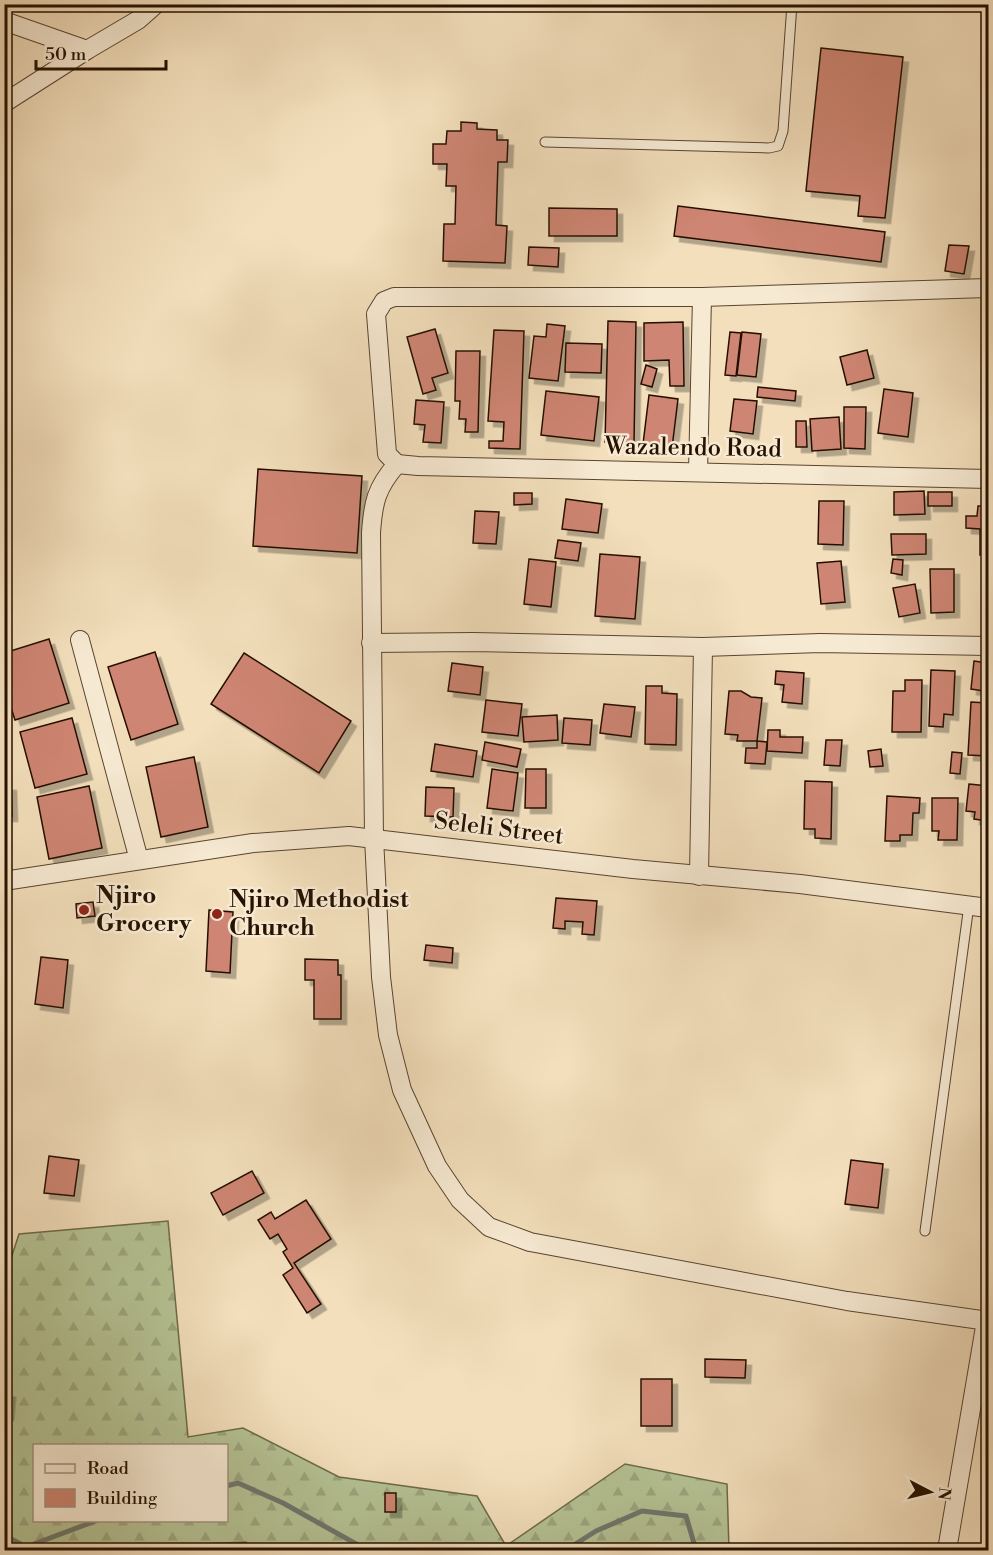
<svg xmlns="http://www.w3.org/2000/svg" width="993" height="1555" font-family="'Libre Bodoni',serif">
<defs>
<pattern id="forest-firs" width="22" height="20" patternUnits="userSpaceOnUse" patternTransform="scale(1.5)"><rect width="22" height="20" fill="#b5c395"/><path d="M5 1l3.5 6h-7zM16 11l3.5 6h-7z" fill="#9ca67f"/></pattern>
<filter id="shadow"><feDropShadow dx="5.5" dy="5.5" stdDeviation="0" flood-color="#0004"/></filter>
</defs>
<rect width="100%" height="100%" fill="#f3dfbc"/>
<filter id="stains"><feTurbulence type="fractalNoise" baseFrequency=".00333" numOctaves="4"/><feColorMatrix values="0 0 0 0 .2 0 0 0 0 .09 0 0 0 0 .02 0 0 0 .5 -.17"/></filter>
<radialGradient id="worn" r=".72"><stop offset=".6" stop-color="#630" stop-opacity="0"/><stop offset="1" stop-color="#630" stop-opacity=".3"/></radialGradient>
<path fill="url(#forest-firs)" stroke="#6e6a4a" stroke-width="1.5" fill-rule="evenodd" d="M168,1221L188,1437L243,1428L339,1477L477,1496L506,1546L625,1464L727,1484L729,1550H254L246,1542L200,1544L194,1550H5L4,1280L19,1234ZM34,1446H226V1520H34Z"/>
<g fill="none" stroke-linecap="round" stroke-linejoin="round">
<g stroke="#6e776e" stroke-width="5">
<polyline points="226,1486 238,1483 283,1503 367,1550"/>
<polyline points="4,1535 26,1547 98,1520"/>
<polyline points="566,1550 596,1531 642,1511 686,1516 696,1550"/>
</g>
</g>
<g fill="#ce8573" stroke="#261100" stroke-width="1.5" filter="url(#shadow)">
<polygon points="821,48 903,57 885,218 858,216 860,196 806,191"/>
<polygon points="461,122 477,123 477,129 497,130 497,140 508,140 507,162 498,162 496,225 507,226 505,263 443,261 444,224 455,224 456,186 446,186 447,164 433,164 433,144 446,144 447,131 461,131"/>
<polygon points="678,206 885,232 881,262 674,236"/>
<polygon points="549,208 617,209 617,236 549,236"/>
<polygon points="949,245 969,246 964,274 945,271"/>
<polygon points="529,247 559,248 558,267 528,265"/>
<polygon points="608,321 636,322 634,442 605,442"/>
<polygon points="683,322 684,386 670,386 669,360 644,361 644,323"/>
<polygon points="547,324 565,326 558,381 529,378 534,336 546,337"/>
<polygon points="435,329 448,373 432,378 436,390 423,394 407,337"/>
<polygon points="494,330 524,331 520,449 489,448 489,441 503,441 504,422 488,421"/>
<polygon points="730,332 741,333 736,376 725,375"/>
<polygon points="742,332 761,334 756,377 737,375"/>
<polygon points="566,343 602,344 601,373 565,372"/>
<polygon points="867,350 874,378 847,385 840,357"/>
<polygon points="456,351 480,351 478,432 465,432 466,419 459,419 460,401 455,401"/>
<polygon points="646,365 657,369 652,387 641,384"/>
<polygon points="758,387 796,391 795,401 757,397"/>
<polygon points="884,389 913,393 908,437 878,433"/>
<polygon points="546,391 599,397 594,441 541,435"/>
<polygon points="649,395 678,399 672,448 643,444"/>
<polygon points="734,399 757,401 753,434 730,431"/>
<polygon points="416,400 444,402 441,443 423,442 425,425 414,424"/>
<polygon points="844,407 866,407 865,449 844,448"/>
<polygon points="839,417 841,449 812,451 810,419"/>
<polygon points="796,421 806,421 807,447 796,447"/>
<polygon points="258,469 362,476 357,553 253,546"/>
<polygon points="924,491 925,514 894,515 894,492"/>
<rect x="928" y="492" width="24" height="14"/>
<polygon points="514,493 532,493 532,504 514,505"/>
<polygon points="566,499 602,504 598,533 562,529"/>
<polygon points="819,501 844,501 843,545 818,544"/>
<polygon points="978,506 988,506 988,555 980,555 980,529 966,528 966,516 977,516"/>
<polygon points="475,511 499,512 496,544 473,543"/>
<polygon points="891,534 926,534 926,554 892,555"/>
<polygon points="558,540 581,543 578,561 555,558"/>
<polygon points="600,554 640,557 635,619 595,616"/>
<polygon points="529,559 556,562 551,607 524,604"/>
<polygon points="893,559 903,560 902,575 891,573"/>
<polygon points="841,561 845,602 821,604 817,563"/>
<polygon points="930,569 954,569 954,612 931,613"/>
<polygon points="915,584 920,613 899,617 893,588"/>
<polygon points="49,639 69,703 15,720 4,686 4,653"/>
<polygon points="155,652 178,724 131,740 108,667"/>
<polygon points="244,653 351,721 319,773 211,704"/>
<polygon points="974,661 987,663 984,691 971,689"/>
<polygon points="452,663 483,667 480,695 448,691"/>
<polygon points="931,670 955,671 953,715 944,714 943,727 929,726"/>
<polygon points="776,671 804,673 802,704 782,702 784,685 775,684"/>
<polygon points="905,680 922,680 921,732 892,732 893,691 905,691"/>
<polygon points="646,686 662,686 662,693 677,694 676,745 645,744"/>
<polygon points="729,691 741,691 751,697 762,698 757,741 737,741 738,735 725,734"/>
<polygon points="486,700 522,704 518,736 482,732"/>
<polygon points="971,702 987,703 988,756 968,755"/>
<polygon points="604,704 635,707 631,737 600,733"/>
<polygon points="557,715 558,740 524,742 522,717"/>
<polygon points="72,718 87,774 35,788 20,732"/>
<polygon points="564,718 592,720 590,745 562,743"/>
<polygon points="768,730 780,730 780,737 803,737 802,753 767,751"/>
<polygon points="826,740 842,740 840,766 824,765"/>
<polygon points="757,741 767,742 765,764 745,763 746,748 757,748"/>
<polygon points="485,742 521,749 517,767 482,760"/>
<polygon points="435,744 477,751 473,777 431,771"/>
<polygon points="881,749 883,766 870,767 868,751"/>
<polygon points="952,752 962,753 960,774 950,773"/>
<polygon points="194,757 208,827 161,837 146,767"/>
<polygon points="492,769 518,773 513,811 487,808"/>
<polygon points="526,769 546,769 546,808 525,808"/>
<polygon points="805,781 832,782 831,839 815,838 815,829 804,829"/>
<polygon points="969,784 988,786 988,821 974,819 975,812 966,811"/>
<polygon points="4,785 11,785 12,816 4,816"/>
<polygon points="89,786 102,848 49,859 37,797"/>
<polygon points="426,787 454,788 453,817 425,816"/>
<polygon points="887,796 920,798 919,813 913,813 912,835 900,835 900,841 885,841"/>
<polygon points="932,798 958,798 957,840 938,840 939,831 932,831"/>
<polygon points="556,898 597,901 594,935 582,934 583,922 565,921 565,929 553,928"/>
<polygon points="93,902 95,916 77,918 76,904"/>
<polygon points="209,910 233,912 230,973 206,971"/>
<polygon points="426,945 453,948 452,963 424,960"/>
<polygon points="41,957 68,960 63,1008 35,1004"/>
<polygon points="305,959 338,960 338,975 341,975 341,1019 314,1019 314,980 305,980"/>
<polygon points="49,1156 79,1160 74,1196 44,1193"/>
<polygon points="851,1160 883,1164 878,1208 845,1204"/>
<polygon points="252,1171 264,1193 223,1215 211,1193"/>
<polygon points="306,1200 331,1239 294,1263 321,1304 307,1313 283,1275 293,1268 283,1252 287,1249 278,1234 270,1239 258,1220 271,1212 275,1219"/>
<polygon points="705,1359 746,1360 745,1378 705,1377"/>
<rect x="641" y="1379" width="31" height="47"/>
<polygon points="4,1391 10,1392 8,1415 4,1415"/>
<rect x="385" y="1493" width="11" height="19"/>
</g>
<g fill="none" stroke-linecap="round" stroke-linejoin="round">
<g stroke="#59442f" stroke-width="11">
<g id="service">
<polyline points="545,142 769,148 778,146 783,131 792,4"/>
<polyline points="925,1231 969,905"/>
</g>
</g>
<g stroke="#59442f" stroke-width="20">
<g id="minor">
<polyline points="4,21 87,50"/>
<polyline points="4,103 87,50 138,20 156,4"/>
<path d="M397,464C376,488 373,503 371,533L374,838L381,977L388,1035L402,1090L437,1166L460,1200L489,1227L530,1242L847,1301L988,1321"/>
<polyline points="397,464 387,454 376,314 384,301 394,297 702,297 988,288"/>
<polyline points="397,464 418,466 988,479"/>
<polyline points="698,472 702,297"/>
<polyline points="80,640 139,860"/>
<polyline points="371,643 473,642 703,647 820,643 988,646"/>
<polyline points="699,876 703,647"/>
<polyline points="4,881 253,843 349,836 633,869 800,884 988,908"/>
<polyline points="947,1550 986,1321"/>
</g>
</g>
<use href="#service" stroke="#f7ead3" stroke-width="9"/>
<use href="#minor" stroke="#f7ead3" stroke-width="18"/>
</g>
<g fill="#8f2418" stroke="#f7ead3" stroke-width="2">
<circle cx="84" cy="910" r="6"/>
<circle cx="217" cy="914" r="6"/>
</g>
<g text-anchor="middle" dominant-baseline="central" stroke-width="5" stroke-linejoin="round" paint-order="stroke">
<g font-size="24" fill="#261100" stroke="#f7ead3">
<text transform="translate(693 448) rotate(1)">Wazalendo Road</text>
<text transform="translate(499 829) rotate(7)">Seleli Street</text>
</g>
<g font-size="24" font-weight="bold" fill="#261100" stroke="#f7ead3" text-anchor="start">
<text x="96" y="896">Njiro<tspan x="96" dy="28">Grocery</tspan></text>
<text x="229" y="900">Njiro Methodist<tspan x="229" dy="28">Church</tspan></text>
</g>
</g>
<rect width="993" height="1555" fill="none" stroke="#f3dfbc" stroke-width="24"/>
<rect x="6" y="6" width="981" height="1543" fill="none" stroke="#261100" stroke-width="3"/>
<rect x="12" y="12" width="969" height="1531" fill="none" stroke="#261100" stroke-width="1.5"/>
<rect x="33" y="1444" width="195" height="78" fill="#f7ead3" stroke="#a3937f" stroke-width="1.5"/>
<rect x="45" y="1464" width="30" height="9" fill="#f7ead3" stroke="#a3937f" stroke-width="1.5"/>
<text x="87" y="1474" font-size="18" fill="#261100">Road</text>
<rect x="45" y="1489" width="30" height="18" fill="#ce8573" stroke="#a3937f" stroke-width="1.5"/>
<text x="87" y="1504" font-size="18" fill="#261100">Building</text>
<g transform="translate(930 1492) rotate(97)" stroke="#f7ead3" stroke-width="4.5" paint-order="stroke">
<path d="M0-4.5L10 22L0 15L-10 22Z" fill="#261100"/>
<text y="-9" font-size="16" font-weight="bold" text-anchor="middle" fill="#261100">N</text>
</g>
<path d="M36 60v9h130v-9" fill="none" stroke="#261100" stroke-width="3"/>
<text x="45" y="60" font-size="18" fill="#261100" stroke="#f7ead3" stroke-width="4.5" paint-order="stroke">50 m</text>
<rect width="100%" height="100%" filter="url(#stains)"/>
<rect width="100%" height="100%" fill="url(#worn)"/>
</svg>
